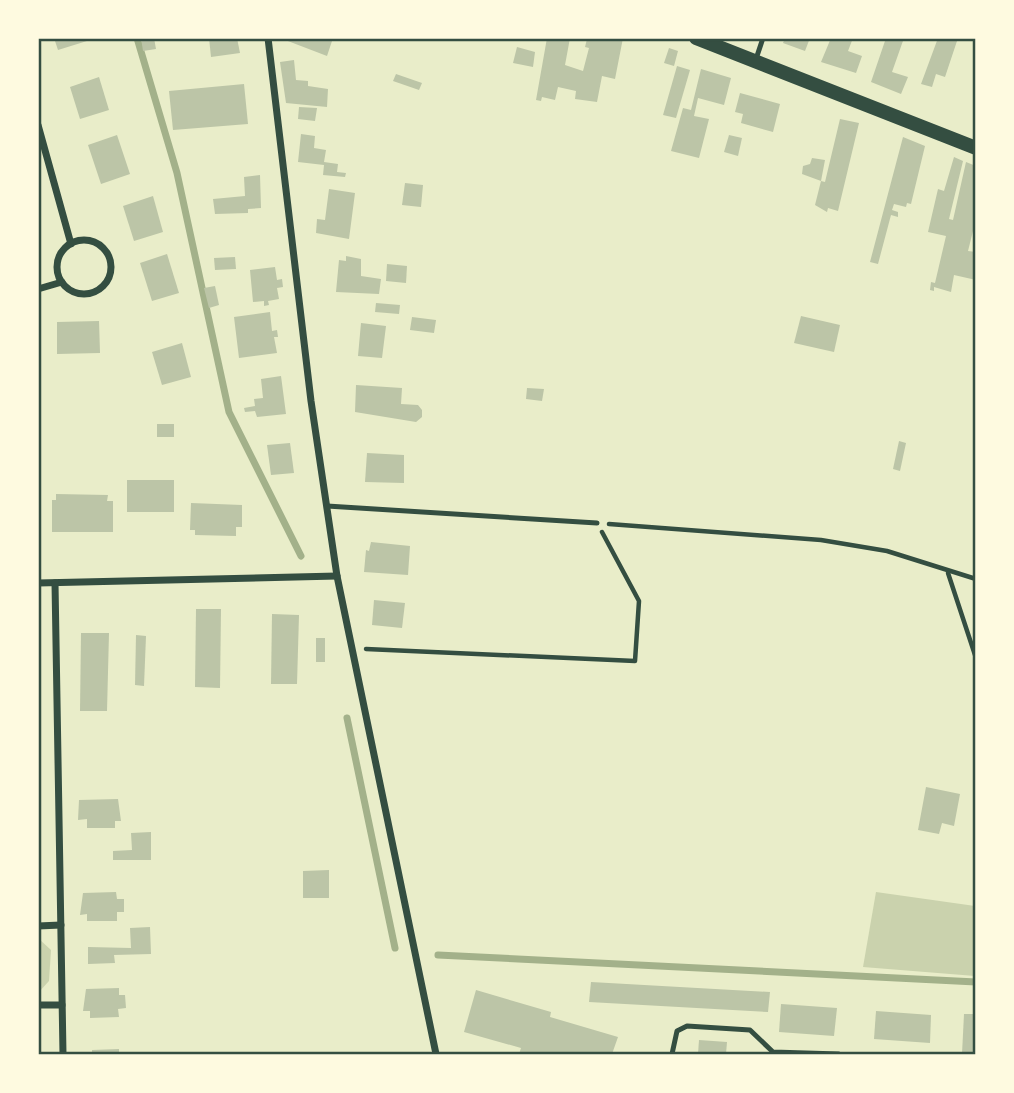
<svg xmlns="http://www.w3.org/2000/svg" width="1014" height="1093" font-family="Barlow,sans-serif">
<rect width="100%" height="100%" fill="#e9edc9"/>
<g fill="#cad2ad">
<polygon points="876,892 975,906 975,976 863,967"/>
<polygon points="38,938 51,950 49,981 39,992"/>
</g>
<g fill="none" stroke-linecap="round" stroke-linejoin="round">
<g stroke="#a3b18a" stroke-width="7">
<polyline points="137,38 177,173 229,412 301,556"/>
<polyline points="347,718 395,948"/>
<polyline points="438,955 976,982"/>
</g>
</g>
<g fill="#bcc5a7">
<polygon points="54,38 86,38 87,41 58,50"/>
<polygon points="141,38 154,38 156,49 143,51"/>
<polygon points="209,38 237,38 240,53 211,57"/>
<polygon points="280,38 333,38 327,56"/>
<polygon points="547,38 570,38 565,65 583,71 589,48 585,47 587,39 623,38 615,79 602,76 597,102 575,99 576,91 558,87 555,100 542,97 541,101 536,100"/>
<polygon points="785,38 810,38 805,51 783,43"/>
<polygon points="831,38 853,38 848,51 862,56 856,73 821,62"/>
<polygon points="886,38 904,38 892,72 908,77 901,94 871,82"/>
<polygon points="938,38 958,38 945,77 936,74 932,87 921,84"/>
<polygon points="517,47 535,52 533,67 513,63"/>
<polygon points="669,48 678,51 674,66 664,63"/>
<polygon points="294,60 296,80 308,81 308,86 328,89 327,107 286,103 280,62"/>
<polygon points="677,66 690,70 676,118 663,115"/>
<polygon points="701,69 731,78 724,105 698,98 694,116 709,119 699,158 671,151 683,108 691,110"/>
<polygon points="396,74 422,83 419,90 393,81"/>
<polygon points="99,77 109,110 80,119 70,87"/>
<polygon points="244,84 248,124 173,130 169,91"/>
<polygon points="740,93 780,104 773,132 741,123 743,114 735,112"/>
<polygon points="299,107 317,108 315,121 298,119"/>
<polygon points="840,119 859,123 838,211 828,208 827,212 815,205 821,181 825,182"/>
<polygon points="301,134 315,136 314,148 326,150 324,162 338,164 337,172 346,173 345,177 323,175 324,165 298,162"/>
<polygon points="117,135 130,174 101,184 88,145"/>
<polygon points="729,135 742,138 738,156 724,152"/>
<polygon points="903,137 925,146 911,204 907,203 906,207 894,204 892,210 898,212 898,217 891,215 878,264 870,262"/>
<polygon points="954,157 963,161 949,219 953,220 966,162 976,166 976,219 968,251 976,252 976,280 954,275 951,292 934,287 934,291 930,290 931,282 935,283 946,236 928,232 938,189 944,191"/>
<polygon points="812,158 825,160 821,181 802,174 803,166 810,164"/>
<polygon points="260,175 261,208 248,209 248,213 215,214 213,199 245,196 244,177"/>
<polygon points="405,183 423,185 421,207 402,205"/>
<polygon points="329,189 355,193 349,239 316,233 317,219 325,220"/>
<polygon points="153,196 163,232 134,241 123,206"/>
<polygon points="167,254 179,293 152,301 140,263"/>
<polygon points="346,256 361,259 361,276 381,279 379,294 336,292 339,260 346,261"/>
<polygon points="235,257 236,269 215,270 214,258"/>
<polygon points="387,264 407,266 406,283 386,281"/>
<polygon points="275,267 277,280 282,279 283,287 277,288 279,299 268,301 269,305 264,306 264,301 253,302 250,270"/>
<polygon points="215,286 219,305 209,308 204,288"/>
<polygon points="376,303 400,305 399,314 375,312"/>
<polygon points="270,312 272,331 277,330 278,337 274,337 277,353 239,358 234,317"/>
<polygon points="801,316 840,325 834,352 794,343"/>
<polygon points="412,317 436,320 434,333 410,330"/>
<polygon points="99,321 100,353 57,354 57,322"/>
<polygon points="361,323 386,326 382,358 358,356"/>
<polygon points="182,343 191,377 162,385 152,352"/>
<polygon points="281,376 286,414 257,417 255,411 245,412 244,408 255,406 254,399 263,398 261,379"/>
<polygon points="356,385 402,388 401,404 418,405 422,410 422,417 416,422 355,412"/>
<polygon points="527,388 544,389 542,401 526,399"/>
<rect x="157" y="424" width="17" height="13"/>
<polygon points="899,441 906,443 900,471 893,469"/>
<polygon points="290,443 294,473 271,475 267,445"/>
<polygon points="367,453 404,455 404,483 365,482"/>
<rect x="127" y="480" width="47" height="32"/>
<polygon points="56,494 108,495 107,501 113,501 113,532 52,532 52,500 56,500"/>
<polygon points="191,503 242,505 242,527 236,527 236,536 195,535 195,530 190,530"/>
<polygon points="371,542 410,546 408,575 364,572 366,550 369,551"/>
<polygon points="374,600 405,603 402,628 372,625"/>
<polygon points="196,609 221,609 220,688 195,687"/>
<polygon points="272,614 299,615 297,684 271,684"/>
<polygon points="81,633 109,633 107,711 80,711"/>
<polygon points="136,635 146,636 144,686 135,685"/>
<rect x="316" y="638" width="9" height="24"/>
<polygon points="926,787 960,794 954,826 942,823 939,834 918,830"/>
<polygon points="118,799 121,821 115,821 115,828 87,828 87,819 78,820 79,800"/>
<polygon points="151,832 151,860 113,860 113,851 132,850 131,833"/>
<polygon points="329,870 329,898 303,898 303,871"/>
<polygon points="116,892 117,899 124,899 124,912 117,912 117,921 87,921 87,914 80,915 83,893"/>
<polygon points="150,927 151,954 114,955 115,963 88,964 88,947 131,948 130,928"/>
<polygon points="591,982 770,992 768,1012 589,1002"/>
<polygon points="119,988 119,995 125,995 126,1008 118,1009 119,1017 90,1018 90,1011 83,1011 86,989"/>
<polygon points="476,990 551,1012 550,1017 618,1037 612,1054 519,1054 521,1048 464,1032"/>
<polygon points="781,1004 837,1008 834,1036 779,1032"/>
<polygon points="876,1011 931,1015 930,1043 874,1039"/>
<polygon points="964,1014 976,1014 976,1054 962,1054"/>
<polygon points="699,1040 727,1042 726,1054 698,1054"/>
<polygon points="119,1049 119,1054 92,1054 92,1050"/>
</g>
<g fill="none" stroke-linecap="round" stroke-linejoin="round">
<g stroke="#344e41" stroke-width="4.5">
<polyline points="609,524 821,540 887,551 976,579"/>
<polyline points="948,573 976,658"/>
<polyline points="366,649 635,661 639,601 602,532"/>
</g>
<g stroke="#344e41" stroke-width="5">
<polyline points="756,59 763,38"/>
<polyline points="327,506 597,523"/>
<polyline points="672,1054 677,1031 687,1026 750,1030 773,1052 839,1054"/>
</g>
<g stroke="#344e41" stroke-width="7">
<polyline points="268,38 311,401 337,576 436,1054"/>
<polyline points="38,125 71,244"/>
<circle cx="84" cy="267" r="27"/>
<polyline points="38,289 62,282"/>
<polyline points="38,583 337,576"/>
<polyline points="55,583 63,1054"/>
<polyline points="38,926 61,925"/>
<polyline points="38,1005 62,1005"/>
</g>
<polyline stroke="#344e41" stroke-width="14" points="696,38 976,148"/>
</g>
<rect width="1014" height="1093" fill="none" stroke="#fefae0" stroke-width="80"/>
<rect x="40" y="40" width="934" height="1013" fill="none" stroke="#344e41" stroke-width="2.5"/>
</svg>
